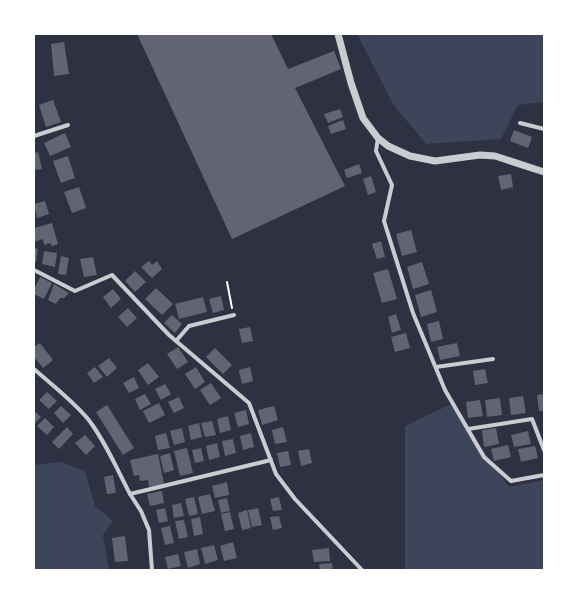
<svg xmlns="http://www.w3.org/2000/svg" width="578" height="604" font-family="'Exo 2',sans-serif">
<rect width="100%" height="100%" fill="#2d3142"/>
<g fill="#3c4559">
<polygon points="357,34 544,34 544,102 518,105 501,139 426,144 393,104"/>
<polygon points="451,404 509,487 544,480 544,570 405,570 405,426"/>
<polygon points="61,462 85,471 95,506 113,521 103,535 109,570 34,570 34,465"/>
</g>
<g fill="#626471">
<polygon points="139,34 271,34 288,69 334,51 341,69 295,88 345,186 232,239 138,36"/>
<polygon points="64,42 69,74 54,76 51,44"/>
<polygon points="53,100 61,122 46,127 39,105"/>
<polygon points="340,109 343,117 328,123 324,114"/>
<polygon points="343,120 346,129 331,134 328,126"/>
<polygon points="514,130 532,137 528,148 510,141"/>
<polygon points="65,133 71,147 50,156 44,143"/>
<polygon points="38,152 42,169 34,170 34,153"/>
<polygon points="68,156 75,178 61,183 53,161"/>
<polygon points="359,164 362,173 347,178 344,170"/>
<polygon points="511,174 513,187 501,190 498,176"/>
<polygon points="371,176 376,192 368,195 363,179"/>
<polygon points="79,187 86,208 72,213 64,192"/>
<polygon points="45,201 49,214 37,218 34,204"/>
<polygon points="52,223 58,244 52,246 50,243 44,245 43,239 34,242 34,228"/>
<polygon points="411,230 417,252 402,256 396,234"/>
<polygon points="381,241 385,257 377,259 372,244"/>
<polygon points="34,248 38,249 36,262 34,262"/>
<polygon points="44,251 57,253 55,267 42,264"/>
<polygon points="61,256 69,258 66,275 58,274"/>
<polygon points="93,257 97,275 84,277 80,259"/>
<polygon points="149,261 152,265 157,261 162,269 152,278 141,267"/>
<polygon points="422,262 429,284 413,289 407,267"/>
<polygon points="388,269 397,299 382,303 373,273"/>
<polygon points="135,271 146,282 135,292 125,281"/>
<polygon points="40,277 52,283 44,299 34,294 34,290"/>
<polygon points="54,284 69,293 64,298 60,298 56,304 48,300"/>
<polygon points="156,288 173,304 162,315 145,299"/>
<polygon points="113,289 121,299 111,308 103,297"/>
<polygon points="431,290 437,312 421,317 415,295"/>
<polygon points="221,296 224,310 213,313 209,299"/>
<polygon points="203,297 207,312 179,319 175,304"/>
<polygon points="128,308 137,318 127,327 118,317"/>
<polygon points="396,314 401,330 392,333 388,317"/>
<polygon points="172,315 182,324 175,333 164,323"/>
<polygon points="439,321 443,339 431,342 427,324"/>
<polygon points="250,327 253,341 242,343 239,329"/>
<polygon points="406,333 410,348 395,352 391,337"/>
<polygon points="40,343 53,360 43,368 34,357 34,347"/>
<polygon points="457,343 460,356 440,360 437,347"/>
<polygon points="178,347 188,362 177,369 167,354"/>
<polygon points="215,348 232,365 223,374 206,357"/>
<polygon points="109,358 117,368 107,377 98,366"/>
<polygon points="148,363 159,377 148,385 138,370"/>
<polygon points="95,367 103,377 94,383 87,373"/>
<polygon points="196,367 205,382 195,389 185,374"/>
<polygon points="250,367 253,381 242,384 239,370"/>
<polygon points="485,369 488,383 475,385 473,371"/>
<polygon points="134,377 139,388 129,393 123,383"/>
<polygon points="211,383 221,398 210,405 200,390"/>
<polygon points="165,384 171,394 161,400 155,389"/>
<polygon points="47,392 57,401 49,409 39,400"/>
<polygon points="145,394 151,404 140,410 135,399"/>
<polygon points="544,394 544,411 539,411 537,395"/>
<polygon points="523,396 526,413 511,415 509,398"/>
<polygon points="179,397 184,408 174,413 168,402"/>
<polygon points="500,398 502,415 487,417 485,400"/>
<polygon points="480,400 483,416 468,418 466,402"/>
<polygon points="159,403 165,415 149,423 143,411"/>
<polygon points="107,405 134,448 123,455 96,412"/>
<polygon points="61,406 71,415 63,423 54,413"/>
<polygon points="274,406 278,420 262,425 258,410"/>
<polygon points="246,410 249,424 238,427 234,413"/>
<polygon points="34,411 41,417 34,424"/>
<polygon points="228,416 231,430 220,433 217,419"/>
<polygon points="45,418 54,427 47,435 37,426"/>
<polygon points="212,421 216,435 205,437 201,423"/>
<polygon points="199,423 202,437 191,440 188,426"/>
<polygon points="67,427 73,434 59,449 52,442"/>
<polygon points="283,427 287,442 275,444 272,430"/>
<polygon points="182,428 185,442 174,445 170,431"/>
<polygon points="496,428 499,444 484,447 482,430"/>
<polygon points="528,431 531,444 514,447 511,435"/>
<polygon points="166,433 170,448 158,450 155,436"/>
<polygon points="251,433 254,447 243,450 240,436"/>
<polygon points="85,435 95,446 86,455 75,443"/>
<polygon points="233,439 236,453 225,456 222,441"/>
<polygon points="217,443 220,457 209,460 206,446"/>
<polygon points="508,445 511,457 494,461 491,449"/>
<polygon points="535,446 538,458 521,462 518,449"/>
<polygon points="187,448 193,473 180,476 174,451"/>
<polygon points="201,448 204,461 195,463 192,450"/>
<polygon points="309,449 312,463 301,466 298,451"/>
<polygon points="288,451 291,465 280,467 277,453"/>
<polygon points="170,453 174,470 164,473 160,456"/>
<polygon points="158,454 164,484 149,487 148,480 140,481 139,475 134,476 130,460"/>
<polygon points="113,475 116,493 107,494 104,477"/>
<polygon points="227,482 229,495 215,498 212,486"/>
<polygon points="162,491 164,503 150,506 147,494"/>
<polygon points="210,494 215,511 202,514 198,497"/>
<polygon points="194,497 198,514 189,516 185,499"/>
<polygon points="279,497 282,510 273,511 270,499"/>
<polygon points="227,498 230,511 221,513 218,500"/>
<polygon points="181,503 184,516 174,518 172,505"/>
<polygon points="165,508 168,521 159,523 156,510"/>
<polygon points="258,508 262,525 252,527 248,510"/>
<polygon points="247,510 251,528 242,530 238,513"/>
<polygon points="230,512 234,529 225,531 221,514"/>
<polygon points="279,516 282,528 273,530 270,517"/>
<polygon points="200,517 203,534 194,536 191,519"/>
<polygon points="184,520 188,537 179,539 175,521"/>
<polygon points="170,526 174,543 165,545 161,528"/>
<polygon points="125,536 128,561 115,562 112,538"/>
<polygon points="233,542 237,558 224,561 220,546"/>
<polygon points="214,545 218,560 205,564 201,548"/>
<polygon points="329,548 330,561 314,562 312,550"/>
<polygon points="197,549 200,564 188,568 184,552"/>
<polygon points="178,554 181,566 168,569 165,557"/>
<polygon points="332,563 333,570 320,570 319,564"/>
</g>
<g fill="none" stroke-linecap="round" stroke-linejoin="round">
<polyline stroke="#fff" stroke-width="2" points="227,282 232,308"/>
<g stroke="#caccd0" stroke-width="4">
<polyline points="520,123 544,129"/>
<polyline points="34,136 68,125"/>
<polyline points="378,138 376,151 392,185 384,221 413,313 445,390 484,457 511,481 544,475"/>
<polyline points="34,270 75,291 112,275 169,335 249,403 276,474 295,499 362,570"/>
<polyline points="176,341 189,326 234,315"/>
<polyline points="436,367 493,359"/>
<path d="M34,369C52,385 72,400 88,419C105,441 117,469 130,494L271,460"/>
<polyline points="468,429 532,419 544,450"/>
<polyline points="130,494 141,511 149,530 152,570"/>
</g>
<polyline stroke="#caccd0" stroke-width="7" points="338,34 351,83 363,118 378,138 388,146 410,156 435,161 480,155 495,156 544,172"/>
</g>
<rect width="578" height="604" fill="none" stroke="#ffffff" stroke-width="70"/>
</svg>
